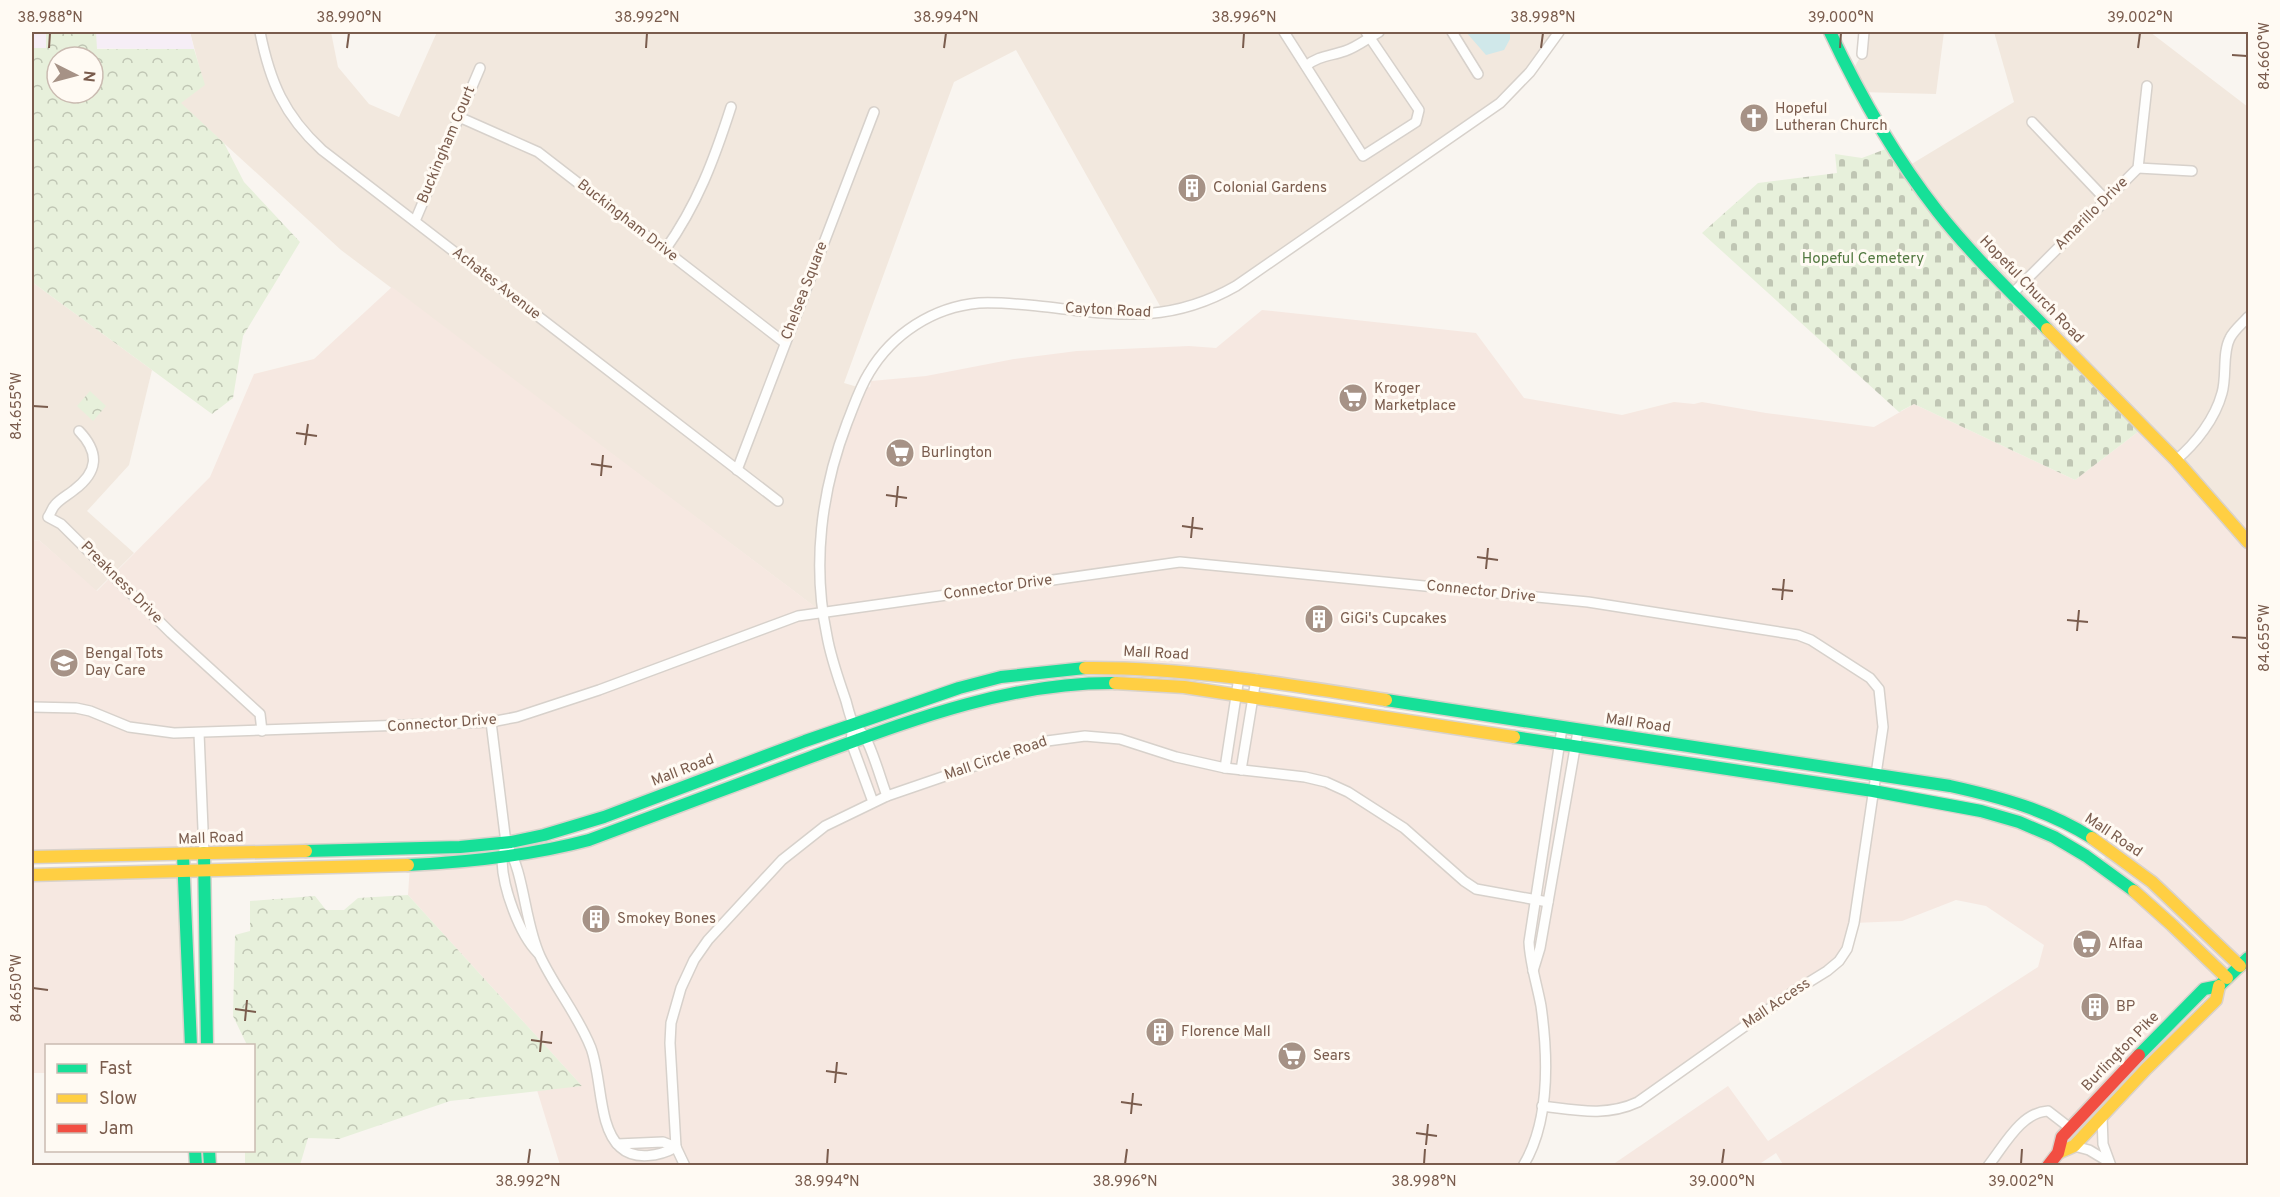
<svg xmlns="http://www.w3.org/2000/svg" width="2280" height="1197" font-family="Overpass,sans-serif">
<defs>
<pattern id="forest-crowns" width="20" height="18" patternUnits="userSpaceOnUse" patternTransform="scale(1.5)"><rect width="20" height="18" fill="#e7f0db"/><path d="M2 6a3 3 0 1 1 6 0M12 15a3 3 0 1 1 6 0" fill="none" stroke="#c0c6b4"/></pattern>
<pattern id="cemetery-stones" width="16" height="16" patternUnits="userSpaceOnUse" patternTransform="scale(1.5)"><rect width="16" height="16" fill="#e7f0db"/><path d="M2 7V4a2 2 0 0 1 4 0v3zM10 15v-3a2 2 0 0 1 4 0v3z" fill="#c0c6b4"/></pattern>
</defs>
<rect width="100%" height="100%" fill="#f9f5f0"/>
<g fill="#f2e8de">
<polygon points="190,32 331,32 338,67 369,104 399,117 437,32 1559,32 1515,88 1236,287 1164,313 1016,50 954,82 844,383 861,388 823,613 341,250 180,103 204,85"/>
<polygon points="1864,32 1944,32 1936,94 1859,92 1850,75 1862,54"/>
<polygon points="1994,32 2150,32 2248,107 2248,521 2246,524 2236,528 1973,253 1905,168 2014,102"/>
<polygon points="32,282 152,370 129,465 87,511 134,553 96,591 39,540 32,541"/>
</g>
<g fill="#f6e8e1">
<polygon points="392,287 822,612 826,496 861,388 870,387 871,381 926,376 1014,359 1077,351 1189,346 1216,348 1262,310 1476,333 1524,398 1622,415 1674,402 1694,404 1702,402 1766,413 1874,427 1914,404 2075,480 2143,428 2236,527 2248,521 2248,1165 1784,1166 1776,1153 1758,1165 1612,1165 1728,1086 1768,1141 2038,967 2044,945 1986,906 1956,900 1902,921 1854,923 1843,956 1625,1108 1542,1106 1523,1165 560,1165 537,1090 581,1085 408,895 410,865 559,849 996,696 1130,683 1982,811 2101,864 2109,850 2095,839 1980,792 1253,679 1084,668 938,695 629,808 506,843 32,857 32,541 39,540 97,591 210,477 254,374 314,359"/>
<polygon points="183,872 191,1045 46,1046 46,1073 32,1073 32,875"/>
</g>
<polygon fill="#f6eef6" points="32,32 190,32 194,49 32,48"/>
<g fill="url(#forest-crowns)" fill-rule="evenodd">
<path d="M46,32H96L97,49H194L205,85L181,103L224,143L244,182L300,242L243,336L233,398L212,414L32,282V48H46ZM57,57H93V93H57Z"/>
<polygon points="90,391 106,406 93,421 77,406"/>
<polygon points="408,895 582,1086 450,1101 339,1139 308,1138 300,1165 245,1165 245,1151 254,1150 254,1046 247,1045 233,1016 235,935 250,931 250,901 315,896 326,910 344,910 358,898"/>
</g>
<polygon fill="url(#cemetery-stones)" points="1891,147 1921,190 2143,428 2075,480 1914,404 1899,412 1702,233 1758,183 1837,173 1835,154 1862,158"/>
<polygon fill="#d0e8ea" points="1466,32 1510,32 1510,39 1504,50 1486,55"/>
<g fill="none" stroke-linecap="round" stroke-linejoin="round">
<g stroke="#d7d1cb" stroke-width="12">
<g id="street">
<path d="M260,32C270,82 284,115 322,150L778,501"/>
<polyline points="1284,32 1363,156 1416,122 1419,110 1366,32"/>
<polyline points="1452,32 1478,74"/>
<polyline points="1862,54 1864,32"/>
<path d="M1306,66C1318,56 1330,56 1345,51C1357,47 1368,38 1379,32"/>
<polyline points="459,117 538,152 785,343"/>
<polyline points="2032,122 2106,200"/>
<polyline points="2138,168 2192,171"/>
<polyline points="415,221 480,68"/>
<path d="M665,250C697,205 714,160 731,107"/>
<polyline points="2013,293 2138,168 2147,86"/>
<path d="M79,431C100,453 98,472 74,490C68,495 60,499 55,505C52,508 51,513 48,517L61,524L171,633L260,714L262,731"/>
<path d="M2176,460C2196,443 2215,419 2222,393C2227,376 2222,353 2230,338C2234,330 2242,324 2248,317"/>
<polyline points="737,470 874,112"/>
<path d="M32,707L76,708L90,711L129,727L174,733L491,722L517,717L599,690L798,616L1180,562L1588,602L1798,635L1811,640L1870,678L1879,689L1883,727L1854,923L1847,949L1839,961L1827,971L1793,992L1638,1102C1606,1117 1576,1110 1542,1106"/>
<path d="M491,722L506,843C505,849 502,855 502,861C503,888 519,934 538,953"/>
<polyline points="853,723 851,742 873,802"/>
<polyline points="199,733 204,853"/>
<polyline points="1225,768 1239,677"/>
<polyline points="1241,770 1256,679"/>
<path d="M887,796C881,780 873,751 865,737C862,731 856,728 853,723C850,717 848,708 846,701C839,680 831,659 827,636C812,565 821,491 847,423C854,406 859,389 869,373C892,334 933,307 979,303C999,302 1018,304 1038,306C1113,314 1166,326 1236,286L1500,103L1530,72L1559,32"/>
<path d="M506,843C525,874 524,921 540,956C555,988 578,1015 591,1048C602,1078 598,1127 620,1147C635,1161 660,1156 676,1147"/>
<polyline points="1533,971 1540,948 1578,731"/>
<polyline points="2102,1116 2103,1144 2111,1166"/>
<polyline points="617,1144 663,1142 676,1147"/>
<polyline points="2074,1146 2089,1150 2109,1162"/>
<polyline points="685,1166 676,1147 670,1043 671,1023 681,988 694,960 708,940 782,860 825,826 887,796 1047,741 1085,736 1120,739 1176,757 1225,768 1305,777 1326,782 1348,792 1404,828 1464,881 1476,889 1548,902"/>
<path d="M1523,1166C1551,1120 1548,1056 1541,1006C1537,984 1530,964 1529,942L1562,728"/>
<path d="M1988,1166C2004,1146 2021,1112 2048,1111L2070,1128"/>
</g>
</g>
<g stroke="#d9d2cb" stroke-width="15">
<g id="fast">
<path d="M1830,32C1860,96 1894,156 1938,212C1971,254 2010,291 2047,329"/>
<path d="M1386,700L1950,786C2000,797 2048,810 2092,838"/>
<polyline points="1514,737 1873,791 1981,811 2019,822 2054,837 2086,856 2134,891"/>
<polyline points="306,851 460,847 511,842 544,835 604,817 805,741 959,688 1001,677 1085,668"/>
<polyline points="204,853 207,1046"/>
<polyline points="183,855 191,1046"/>
<path d="M408,865C470,862 529,856 589,840C663,812 737,785 811,757C909,721 1009,682 1115,683"/>
<polyline points="2139,1055 2204,989 2219,986 2248,958"/>
<polyline points="195,1150 196,1166"/>
<polyline points="209,1150 210,1166"/>
</g>
</g>
<g stroke="#d9d2cb" stroke-width="15">
<g id="slow">
<polyline points="2047,329 2176,460 2248,542"/>
<path d="M1085,668C1186,667 1286,684 1386,700"/>
<polyline points="1115,683 1184,687 1514,737"/>
<polyline points="2092,838 2152,882 2240,966"/>
<polyline points="32,857 306,851"/>
<polyline points="32,875 408,865"/>
<polyline points="2134,891 2172,925 2227,978"/>
<polyline points="2058,1153 2074,1146 2146,1069 2216,1000 2219,986"/>
</g>
</g>
<g stroke="#d9d2cb" stroke-width="15">
<polyline id="jam" points="2048,1166 2058,1153 2062,1137 2139,1055"/>
</g>
<use href="#street" stroke="#fefefd" stroke-width="9"/>
<use href="#fast" stroke="#16e098" stroke-width="12"/>
<use href="#slow" stroke="#ffcf43" stroke-width="12"/>
<use href="#jam" stroke="#f24e42" stroke-width="12"/>
</g>
<path fill="none" stroke="#7a5c4d" stroke-width="2" d="M49,48L50,33M347,48L349,33M646,48L647,33M944,48L946,33M1243,48L1244,33M1541,48L1543,33M1840,48L1841,33M2138,48L2140,33M2232,55L2247,56M33,406L48,407M296,433L317,436M305,445L308,424M591,464L612,467M601,476L603,455M886,495L907,498M896,507L898,486M1182,526L1203,529M1191,538L1193,517M1477,557L1498,560M1486,569L1488,548M1772,589L1793,591M1782,600L1784,579M2067,620L2088,622M2077,631L2079,610M2232,637L2247,638M33,988L48,990M235,1009L256,1012M245,1021L247,1000M531,1040L552,1043M540,1052L542,1031M826,1071L847,1074M835,1083L837,1062M1121,1102L1142,1105M1131,1114L1133,1093M1416,1133L1437,1136M1426,1145L1428,1124M528,1164L530,1149M827,1164L828,1149M1125,1164L1127,1149M1424,1164L1425,1149M1722,1164L1724,1149M2021,1164L2022,1149"/>
<defs>
<g id="church-disc" transform="scale(1.5)"><circle r="9.5" fill="#a69286" stroke="#fffaf3"/><path d="M-1.2-6h2.4v3.5h3.3v2.4h-3.3V6h-2.4V-.1h-3.3v-2.4h3.3Z" fill="#fff"/></g>
<g id="building-disc" transform="scale(1.5)"><circle r="9.5" fill="#a69286" stroke="#fffaf3"/><path d="M-4-6H4V6H1V3H-1V6H-4ZM-2.5-4.3h1.7v1.8h-1.7ZM.8-4.3h1.7v1.8H.8ZM-2.5-1h1.7V.8h-1.7ZM.8-1h1.7V.8H.8Z" fill="#fff"/></g>
<g id="supermarket-disc" transform="scale(1.5)"><circle r="9.5" fill="#a69286" stroke="#fffaf3"/><path d="M-6-5.5h2.5l.6 2H6L4.5 2H-2.5L-4.4-4H-6ZM-1.5 3.2a1.3 1.3 0 1 0 .1 0ZM3 3.2a1.3 1.3 0 1 0 .1 0Z" fill="#fff"/></g>
<g id="school-disc" transform="scale(1.5)"><circle r="9.5" fill="#a69286" stroke="#fffaf3"/><path d="M0-5L7-2L0 1L-7-2ZM-4 1L0 2.5L4 1V4Q0 6-4 4Z" fill="#fff"/></g>
</defs>
<g fill-rule="evenodd">
<use href="#church-disc" x="1754" y="118"/>
<use href="#building-disc" x="1192" y="188"/>
<use href="#supermarket-disc" x="1353" y="398"/>
<use href="#supermarket-disc" x="900" y="453"/>
<use href="#building-disc" x="1319" y="619"/>
<use href="#school-disc" x="64" y="663"/>
<use href="#building-disc" x="596" y="919"/>
<use href="#supermarket-disc" x="2087" y="944"/>
<use href="#building-disc" x="2095" y="1007"/>
<use href="#building-disc" x="1160" y="1032"/>
<use href="#supermarket-disc" x="1292" y="1056"/>
</g>
<g text-anchor="middle" dominant-baseline="central" stroke-width="6" stroke-linejoin="round" paint-order="stroke">
<g font-size="15" fill="#7a5c4d" stroke="#fffaf3" text-anchor="start">
<text x="1775" y="109">Hopeful<tspan x="1775" dy="17">Lutheran Church</tspan></text>
<text x="1213" y="188">Colonial Gardens</text>
<text x="1374" y="389">Kroger<tspan x="1374" dy="17">Marketplace</tspan></text>
<text x="921" y="453">Burlington</text>
<text x="1340" y="619">GiGi's Cupcakes</text>
<text x="85" y="654">Bengal Tots<tspan x="85" dy="17">Day Care</tspan></text>
<text x="617" y="919">Smokey Bones</text>
<text x="2108" y="944">Alfaa</text>
<text x="2116" y="1007">BP</text>
<text x="1181" y="1032">Florence Mall</text>
<text x="1313" y="1056">Sears</text>
</g>
<g font-size="15" fill="#7a5c4d" stroke="#fffaf3">
<text transform="translate(447 145) rotate(-67)">Buckingham Court</text>
<text transform="translate(2092 214) rotate(-45)">Amarillo Drive</text>
<text transform="translate(627 221) rotate(38)">Buckingham Drive</text>
<text transform="translate(496 284) rotate(38)">Achates Avenue</text>
<text transform="translate(2031 290) rotate(46)">Hopeful Church Road</text>
<text transform="translate(805 291) rotate(-69)">Chelsea Square</text>
<text transform="translate(1108 311) rotate(3)">Cayton Road</text>
<text transform="translate(121 583) rotate(45)">Preakness Drive</text>
<text transform="translate(998 588) rotate(-8)">Connector Drive</text>
<text transform="translate(1481 592) rotate(6)">Connector Drive</text>
<text transform="translate(1156 654) rotate(3)">Mall Road</text>
<text transform="translate(442 724) rotate(-4)">Connector Drive</text>
<text transform="translate(1638 724) rotate(8)">Mall Road</text>
<text transform="translate(996 759) rotate(-19)">Mall Circle Road</text>
<text transform="translate(683 771) rotate(-21)">Mall Road</text>
<text transform="translate(2113 836) rotate(34)">Mall Road</text>
<text transform="translate(211 839) rotate(-2)">Mall Road</text>
<text transform="translate(1777 1004) rotate(-34)">Mall Access</text>
<text transform="translate(2121 1052) rotate(-46)">Burlington Pike</text>
</g>
<g font-size="15" fill="#537a41" stroke="#fffaf3">
<text x="1863" y="259">Hopeful Cemetery</text>
</g>
</g>
<rect width="2280" height="1197" fill="none" stroke="#fffaf3" stroke-width="66"/>
<rect x="45" y="1044" width="210" height="108" fill="#fffaf3" stroke="#cabbb1" stroke-width="1.5"/>
<rect x="57" y="1064" width="30" height="9" fill="#16e098" stroke="#cabbb1" stroke-width="1.5"/>
<text x="99" y="1074" font-size="18" fill="#7a5c4d">Fast</text>
<rect x="57" y="1094" width="30" height="9" fill="#ffcf43" stroke="#cabbb1" stroke-width="1.5"/>
<text x="99" y="1104" font-size="18" fill="#7a5c4d">Slow</text>
<rect x="57" y="1124" width="30" height="9" fill="#f24e42" stroke="#cabbb1" stroke-width="1.5"/>
<text x="99" y="1134" font-size="18" fill="#7a5c4d">Jam</text>
<g transform="translate(75 75) rotate(96)"><circle r="28" fill="#fffaf3" stroke="#cabbb1" stroke-width="1.5"/>
<path d="M0-4.5L10 22L0 15L-10 22Z" fill="#a69286"/>
<text y="-9" font-size="16" font-weight="bold" text-anchor="middle" fill="#7a5c4d">N</text>
</g>
<rect x="33" y="33" width="2214" height="1131" fill="none" stroke="#7a5c4d" stroke-width="2"/>
<g font-size="15" text-anchor="middle" fill="#7a5c4d">
<text x="50" y="22">38.988°N</text>
<text x="349" y="22">38.990°N</text>
<text x="647" y="22">38.992°N</text>
<text x="946" y="22">38.994°N</text>
<text x="1244" y="22">38.996°N</text>
<text x="1543" y="22">38.998°N</text>
<text x="1841" y="22">39.000°N</text>
<text x="2140" y="22">39.002°N</text>
<text transform="translate(2264 56) rotate(-90)" y="5">84.660°W</text>
<text transform="translate(16 406) rotate(-90)" y="5">84.655°W</text>
<text transform="translate(2264 638) rotate(-90)" y="5">84.655°W</text>
<text transform="translate(16 988) rotate(-90)" y="5">84.650°W</text>
<text x="528" y="1186">38.992°N</text>
<text x="827" y="1186">38.994°N</text>
<text x="1125" y="1186">38.996°N</text>
<text x="1424" y="1186">38.998°N</text>
<text x="1722" y="1186">39.000°N</text>
<text x="2021" y="1186">39.002°N</text>
</g>
</svg>
